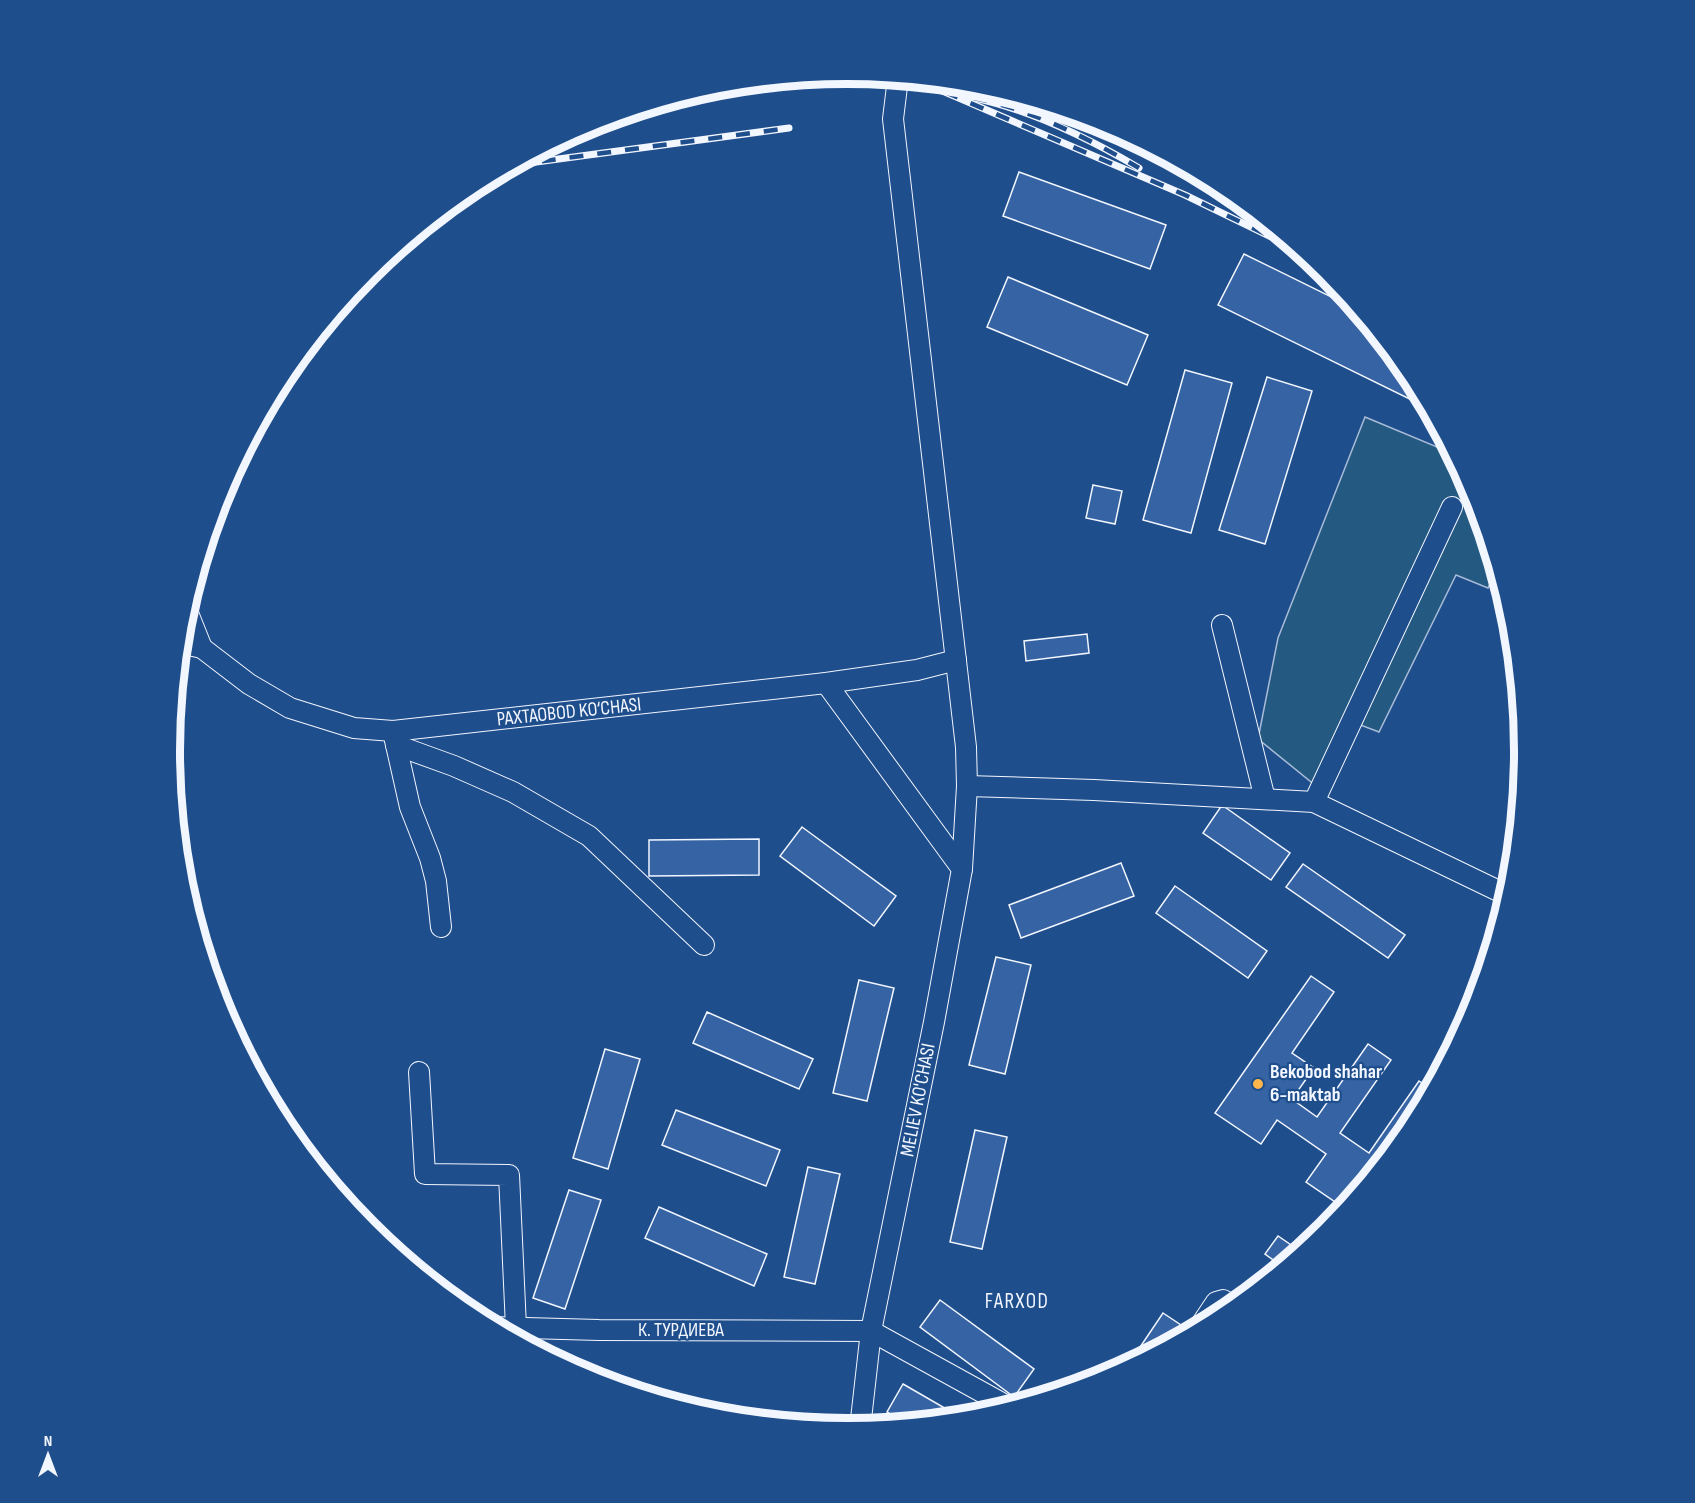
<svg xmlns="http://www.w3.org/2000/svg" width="1695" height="1503" font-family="'Sofia Sans Condensed',sans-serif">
<rect width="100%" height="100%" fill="#1f4e8c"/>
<polygon fill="#245a82" stroke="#a8bbd7" stroke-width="1.5" points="1365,417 1454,454 1474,492 1497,569 1488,588 1456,575 1379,732 1350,721 1321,790 1258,739 1278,638"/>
<g fill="#3563a3" stroke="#f2f6ff" stroke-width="1.5">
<polygon points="1019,172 1166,225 1150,269 1003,216"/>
<polygon points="1228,191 1267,223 1222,202"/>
<polygon points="1244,254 1358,310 1411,375 1430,409 1218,305"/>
<polygon points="1008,277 1148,335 1127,385 987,327"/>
<polygon points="1185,370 1232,383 1191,533 1143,520"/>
<polygon points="1267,377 1312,391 1265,544 1219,530"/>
<polygon points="1093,485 1122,491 1115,524 1086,518"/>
<polygon points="1087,634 1089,653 1026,661 1024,641"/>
<polygon points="1222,805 1290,853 1271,880 1203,833"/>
<polygon points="802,827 896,896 874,926 780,856"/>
<polygon points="759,839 759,875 649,876 649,840"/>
<polygon points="1121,863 1134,896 1021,938 1009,905"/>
<polygon points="1303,864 1405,935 1388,958 1286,887"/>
<polygon points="1175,886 1267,951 1248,978 1156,913"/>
<polygon points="996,957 1031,965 1005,1074 969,1065"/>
<polygon points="1311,976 1334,992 1292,1053 1314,1068 1292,1099 1317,1117 1368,1044 1391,1060 1340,1133 1369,1153 1419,1081 1432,1090 1411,1128 1327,1231 1283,1267 1265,1254 1278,1236 1300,1251 1335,1202 1306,1182 1326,1154 1277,1120 1261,1144 1215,1113"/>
<polygon points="859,980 894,988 867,1101 833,1093"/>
<polygon points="707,1012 813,1059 799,1089 693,1043"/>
<polygon points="605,1049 640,1059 608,1169 573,1158"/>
<polygon points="676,1110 780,1150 766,1186 662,1145"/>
<polygon points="975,1130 1007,1137 982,1249 950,1242"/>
<polygon points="808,1167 840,1174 815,1284 784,1277"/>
<polygon points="569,1190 601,1200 565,1309 533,1298"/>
<polygon points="659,1207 767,1254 754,1286 645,1238"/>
<polygon points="940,1300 1034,1369 1014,1397 920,1327"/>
<polygon points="1163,1313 1190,1331 1188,1335 1126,1368"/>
<polygon points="903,1384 962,1418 907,1424 887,1412"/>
</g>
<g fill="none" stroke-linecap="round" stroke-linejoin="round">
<g stroke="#f2f6ff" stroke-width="22">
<g id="minor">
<polyline points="898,78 893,119 966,747 967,786 962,869"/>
<polyline points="186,608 202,648"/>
<polyline points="1222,625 1265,799"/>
<polyline points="180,643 202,648 249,684 290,708 354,728 393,731 826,683 917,670 956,660"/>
<polyline points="826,683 962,869 934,1022 871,1331 860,1428"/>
<polyline points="394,736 410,807 430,858 436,881 441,927"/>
<polyline points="396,745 454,766 513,792 589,836 704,945"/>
<polyline points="967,786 1094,790 1314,802 1509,896"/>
<polyline points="1314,802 1452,507"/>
<polyline points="419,1072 425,1174 509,1175 516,1327"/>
<polyline points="492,1327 599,1330 871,1331 1009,1407"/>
<polyline points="1198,1329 1216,1302 1223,1300 1235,1307"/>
</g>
</g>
<use href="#minor" stroke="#1f4e8c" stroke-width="20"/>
<g stroke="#f2f6ff" stroke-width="7">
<g id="rail">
<polyline points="919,81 1185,195 1302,252"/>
<path d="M974,98C1032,110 1088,138 1139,168"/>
<polyline points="514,165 789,128"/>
</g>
</g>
<use href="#rail" stroke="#1f4e8c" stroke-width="4.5" stroke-dasharray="14" stroke-linecap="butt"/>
</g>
<circle fill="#ffb74d" stroke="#1f4e8c" stroke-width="2" cx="1258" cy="1084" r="6"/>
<g text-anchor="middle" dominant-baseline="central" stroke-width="4.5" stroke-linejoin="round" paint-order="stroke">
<g font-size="20" fill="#f2f6ff" stroke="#1f4e8c">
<text transform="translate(569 712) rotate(-6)">PAXTAOBOD KO‘CHASI</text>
<text transform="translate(918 1100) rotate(-79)">MELIEV KO'CHASI</text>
<text x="681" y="1330">К. ТУРДИЕВА</text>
</g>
<g font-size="20" font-weight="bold" fill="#f2f6ff" stroke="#1f4e8c" text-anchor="start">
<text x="1270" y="1072">Bekobod shahar<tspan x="1270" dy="23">6-maktab</tspan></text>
</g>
<g font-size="21" letter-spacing="1.5" fill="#f2f6ff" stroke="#1f4e8c">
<text x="1017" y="1301">FARXOD</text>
</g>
</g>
<path d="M0 0H1695V1503H0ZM180 751a667 667 0 1 1 1334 0a667 667 0 1 1-1334 0Z" fill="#1f4e8c" fill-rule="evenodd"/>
<path fill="none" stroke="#f2f6ff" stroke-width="8" d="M180 751a667 667 0 1 1 1334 0a667 667 0 1 1-1334 0Z"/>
<g transform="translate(48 1455)" stroke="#1f4e8c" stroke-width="4.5" paint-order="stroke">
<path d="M0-4.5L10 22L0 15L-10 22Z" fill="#f2f6ff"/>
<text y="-9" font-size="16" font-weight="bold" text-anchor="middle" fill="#f2f6ff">N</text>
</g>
</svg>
